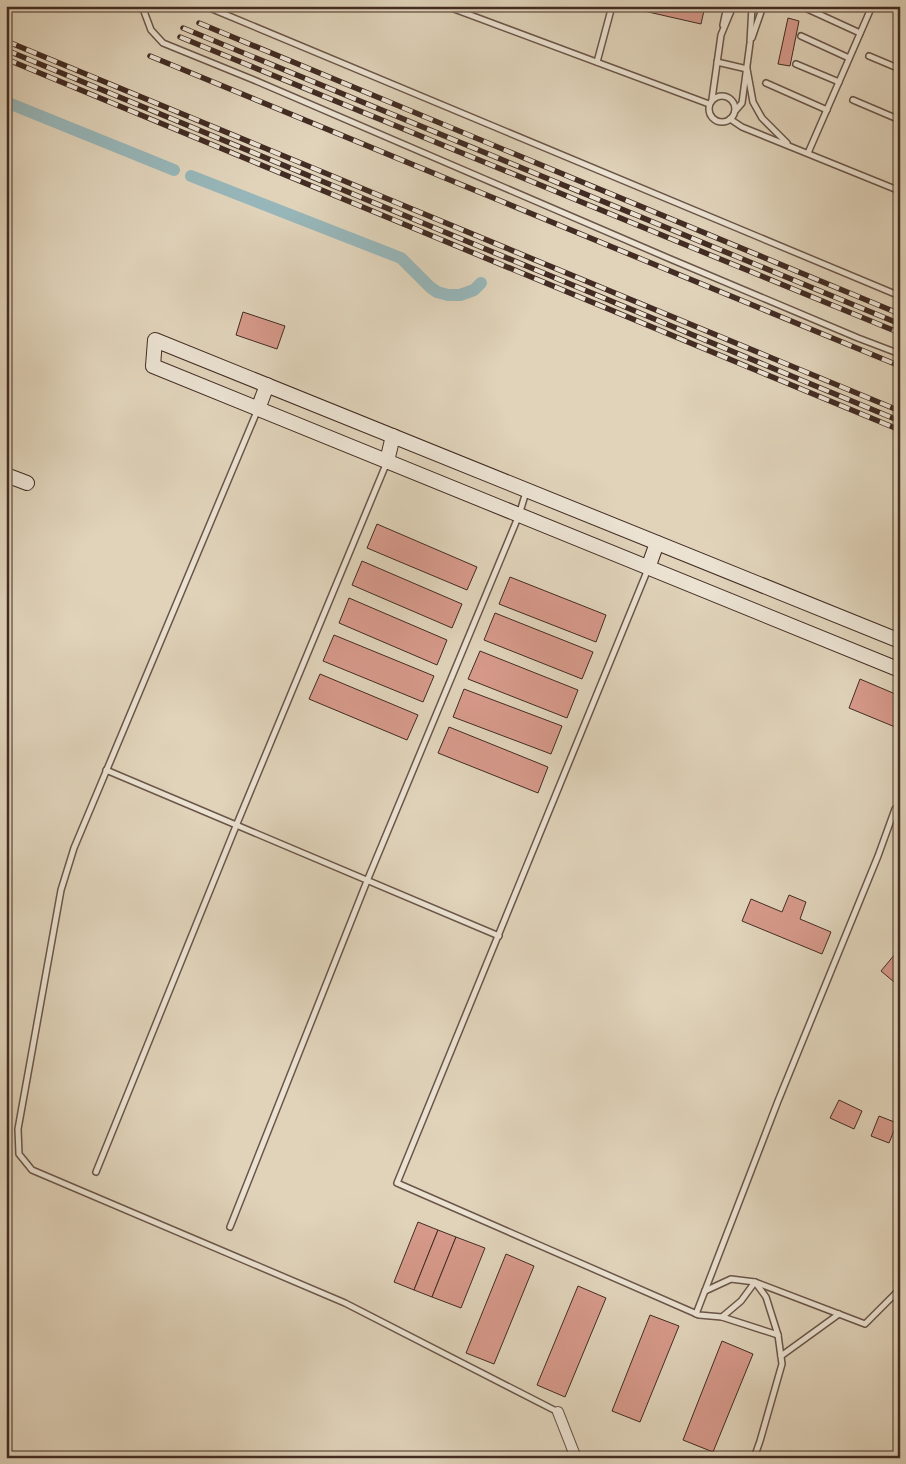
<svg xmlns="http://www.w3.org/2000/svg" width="906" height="1464" font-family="'EB Garamond',serif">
<rect width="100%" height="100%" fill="#e0d3ba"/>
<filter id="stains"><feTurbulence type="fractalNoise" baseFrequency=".004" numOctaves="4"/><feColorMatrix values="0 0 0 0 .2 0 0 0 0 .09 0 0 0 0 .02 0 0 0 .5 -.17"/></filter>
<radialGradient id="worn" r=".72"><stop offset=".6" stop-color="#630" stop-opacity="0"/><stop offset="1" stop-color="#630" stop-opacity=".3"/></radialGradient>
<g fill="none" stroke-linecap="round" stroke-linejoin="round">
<g stroke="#97b6b9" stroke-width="12">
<polyline points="6,102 174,170"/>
<polyline points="191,176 401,258 430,287 437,292 448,295 460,295 474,290 481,283"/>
</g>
</g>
<g fill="#d6998a" stroke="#422c23">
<polygon points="622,6 705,6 701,24"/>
<polygon points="788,18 799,21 790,66 778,64"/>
<polygon points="243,312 285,326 277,349 236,335"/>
<polygon points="377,524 477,567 467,590 367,548"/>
<polygon points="362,561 462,604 452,628 352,585"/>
<polygon points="510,577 606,615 596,642 499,604"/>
<polygon points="349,598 447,640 437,665 339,623"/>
<polygon points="495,613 593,652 582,679 484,640"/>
<polygon points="334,635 434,676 423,702 323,661"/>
<polygon points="480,651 578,690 567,718 468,679"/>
<polygon points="320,674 418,715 407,740 309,699"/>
<polygon points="860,679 900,696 900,729 849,708"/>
<polygon points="464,689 562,726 551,754 453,717"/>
<polygon points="449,727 548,767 538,793 438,753"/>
<polygon points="789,895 806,902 800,919 831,932 822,954 742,921 751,899 782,912"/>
<polygon points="900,948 900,987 881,971"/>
<polygon points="839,1100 862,1111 854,1129 830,1118"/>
<polygon points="879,1116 897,1123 889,1143 871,1136"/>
<polygon points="418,1222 438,1230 414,1290 394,1282"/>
<polygon points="438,1230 456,1237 432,1297 414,1290"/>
<polygon points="456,1237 485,1248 461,1308 432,1297"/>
<polygon points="506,1254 534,1266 494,1364 466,1353"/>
<polygon points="578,1286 606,1298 565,1397 537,1385"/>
<polygon points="650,1315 679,1326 640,1422 612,1411"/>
<polygon points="722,1341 753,1354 713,1452 683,1440"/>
</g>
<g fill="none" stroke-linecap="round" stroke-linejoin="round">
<g stroke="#6a5649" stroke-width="8">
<g id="lane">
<polyline points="142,6 151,30 163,43 254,80 668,258 858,338 900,354"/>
<polyline points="205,6 900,296"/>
<polyline points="446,6 709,104"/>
<polyline points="801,6 860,33"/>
<polyline points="723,25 727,6"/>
<polyline points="801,36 849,58"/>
<polyline points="752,38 763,6"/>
<polyline points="869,56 900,69"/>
<polyline points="597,62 612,6"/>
<polyline points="717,62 747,69 753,102 762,118 787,143"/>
<polyline points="796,64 839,82"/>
<polyline points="766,83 827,110"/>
<circle cx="722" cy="109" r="13"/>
<polyline points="712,99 721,35 733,6"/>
<polyline points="853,100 900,120"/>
<polyline points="735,111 742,103 750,43 752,6"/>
<polyline points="730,119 742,127 900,191"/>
<polyline points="808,153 872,6"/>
<polyline points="258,409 74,848 61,890 18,1129 19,1154 32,1170 345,1303 558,1412"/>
<polyline points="648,569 397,1183 699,1315 722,1317 741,1301 755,1282 865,1324 900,1289"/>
<polyline points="106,770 499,936"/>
<polyline points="96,1172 236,826 387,462"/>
<polyline points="230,1227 367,881 519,515 526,492"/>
<polyline points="705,1291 731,1279 755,1282 766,1297 778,1335 782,1364 760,1441 754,1458"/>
<polyline points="696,1314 778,1101 878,856 895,809"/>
<polyline points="722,1317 778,1335"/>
<polyline points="781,1356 839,1314"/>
</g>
</g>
<g stroke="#6a5649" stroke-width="12">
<polyline id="street" points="558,1412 576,1458"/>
</g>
<g stroke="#422c23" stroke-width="16">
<g id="secondary">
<polyline points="258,409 267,385"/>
<polyline points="387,461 393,436"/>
<polyline points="6,475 27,483"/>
<polyline points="648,568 657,543"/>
<polyline points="900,641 155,340 153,366 900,670"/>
</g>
</g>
<use href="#lane" stroke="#ebe2d2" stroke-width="5"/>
<use href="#street" stroke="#ebe2d2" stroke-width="10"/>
<use href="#secondary" stroke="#ebe2d2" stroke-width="14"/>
<g stroke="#422c23" stroke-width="5.5">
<g id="rail">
<polyline points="199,23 900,314"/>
<polyline points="183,28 900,324"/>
<polyline points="180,37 900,333"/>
<polyline points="6,41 900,411"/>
<polyline points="6,50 900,421"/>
<polyline points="150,56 900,366"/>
<polyline points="6,59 900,430"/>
</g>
</g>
<use href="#rail" stroke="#ebe2d2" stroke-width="4" stroke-dasharray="11" stroke-linecap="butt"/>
</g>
<rect width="906" height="1464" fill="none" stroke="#e0d3ba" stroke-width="25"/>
<rect x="8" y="8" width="891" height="1449" fill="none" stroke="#422c23" stroke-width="2.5"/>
<rect x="12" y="12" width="881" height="1439" fill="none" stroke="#422c23"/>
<rect width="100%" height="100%" filter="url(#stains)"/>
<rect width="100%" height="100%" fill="url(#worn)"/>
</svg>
